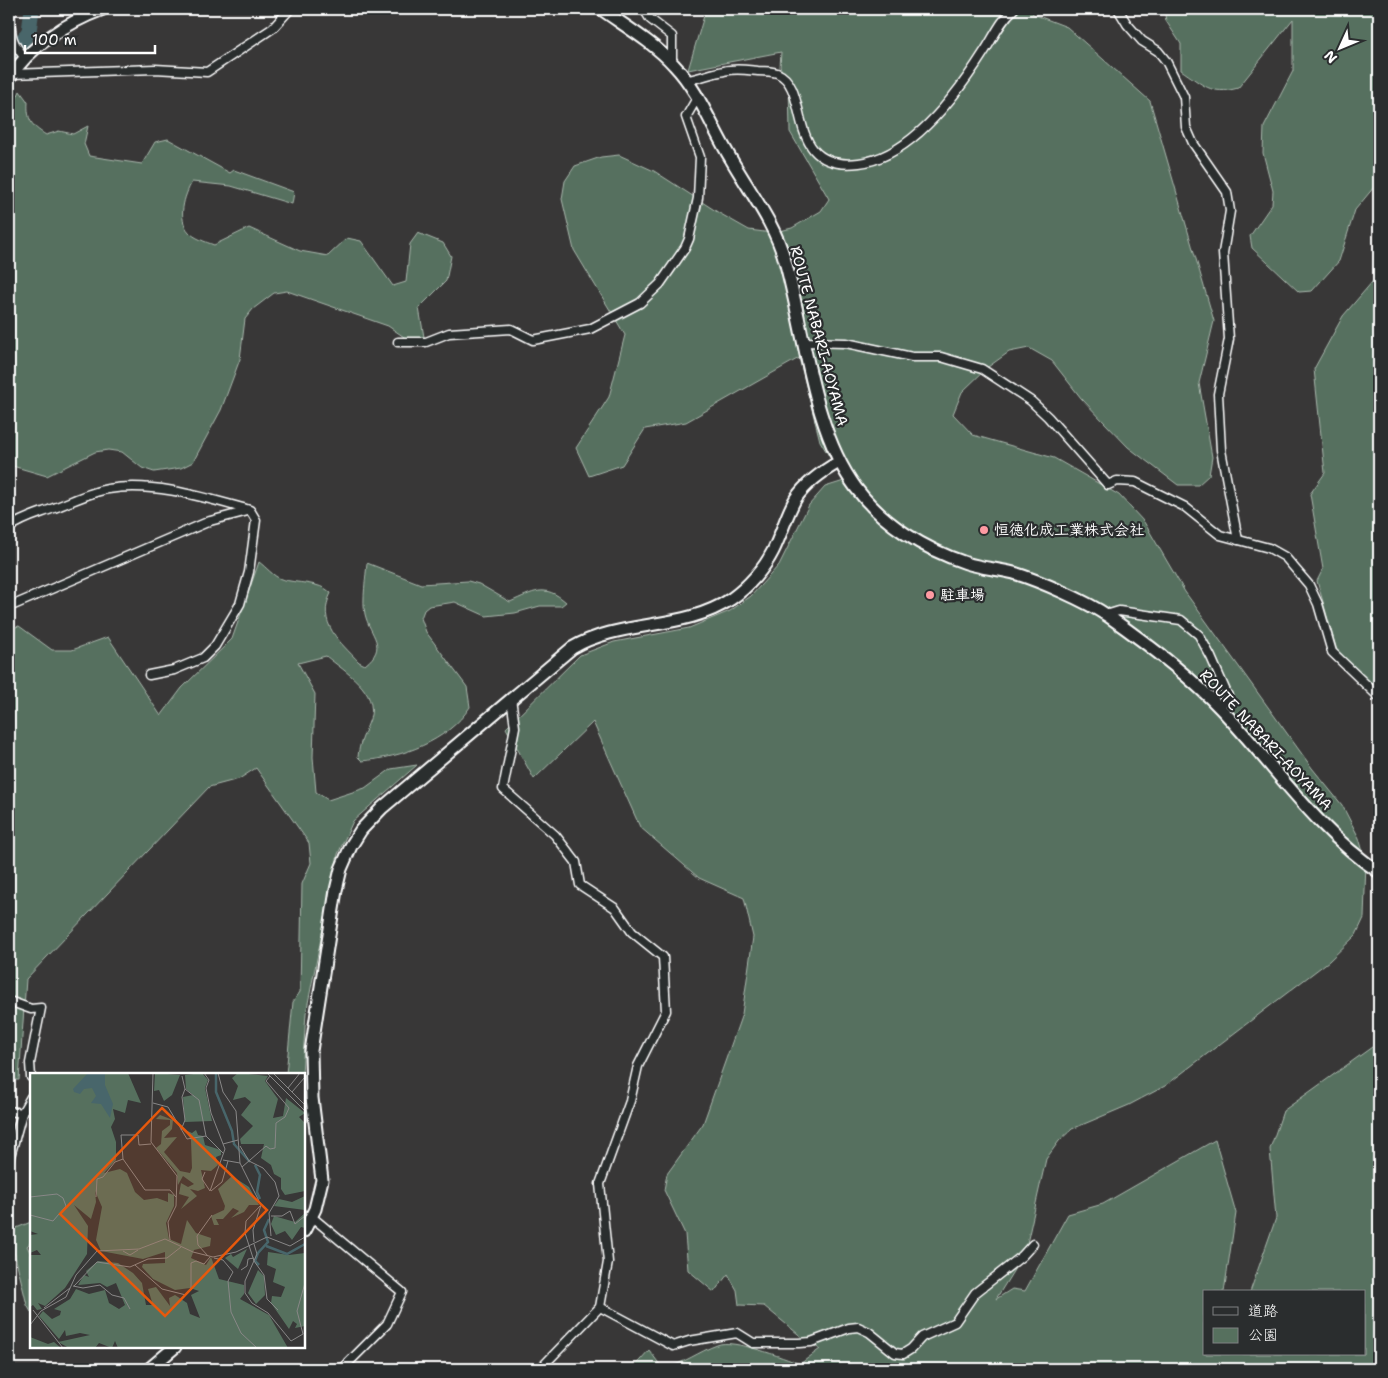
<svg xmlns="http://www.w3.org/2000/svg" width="1388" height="1378" font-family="'Shantell Sans','Klee One',sans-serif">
<rect width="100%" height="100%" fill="#383737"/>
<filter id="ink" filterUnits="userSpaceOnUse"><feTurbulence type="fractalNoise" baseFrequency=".02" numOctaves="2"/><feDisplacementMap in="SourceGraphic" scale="10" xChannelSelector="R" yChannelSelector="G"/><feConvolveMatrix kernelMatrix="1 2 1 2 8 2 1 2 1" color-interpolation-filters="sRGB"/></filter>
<g filter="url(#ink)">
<g fill="#56705e" stroke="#aab8ae">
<path d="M706,9H1030L1033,14L1067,27L1150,101L1214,321L1199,383L1212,457L1209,475L1198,485H1178L1128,447L1081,398L1052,361L1029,348L1009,352L988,367L962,392L953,414L973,435L1054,458L1119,495L1144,522L1185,592L1312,768L1342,805L1359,838L1366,862L1364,918L1356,935L1329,961L1165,1086L1129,1105L1072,1129L1059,1141L1046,1159L1025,1252L996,1299L1012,1289L1025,1291L1068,1214L1103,1204L1215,1140L1236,1213L1224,1292H1204V1354H1364V1292H1250L1276,1218L1270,1149L1283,1111L1379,1042V1369H632L649,1350L663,1369C685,1363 698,1352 717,1345C732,1338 784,1358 800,1364L820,1349L809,1343L764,1306L739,1305L737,1290L728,1274L714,1292L688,1270L685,1234L664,1190L667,1174L703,1124L742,1014L753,937L744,898L699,878L640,827L593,722L534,779L506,728L580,655L614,642L689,628L730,611L751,596L779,565L809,505L825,487L844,481L820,441L799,358L686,422L645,429L622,465L589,476L576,448L609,397L625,335L574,250L562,199L565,181L575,166L601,157L619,155L654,171L719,213L749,230L772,233L792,228L821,211L829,199L790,132L789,83L780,67L781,52L688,70Z"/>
<path d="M1164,9H1379V181L1355,210L1339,261L1312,291L1299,292L1252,248L1250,236L1272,204L1273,191L1263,153L1264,127L1293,71V19L1238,88C1211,96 1202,84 1181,70V44L1166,21Z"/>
<path d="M20,91L28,102C27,119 31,126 46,135L59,131L73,134L88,126L84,144L89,156L142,164L155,142L168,139L230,173L234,170L294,192L292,204L231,186L192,182C184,196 177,219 189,232C194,238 206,242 214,245L249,228L300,251L328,256L347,238L361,241L393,286L406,282L410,244L418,233L443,243L451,256L446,281L419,308L424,337L410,341L388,326L287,291L274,293L253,309L245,319L240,359L221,410L193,462L181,468L154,472L142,468L122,452L108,450L95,452L47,476L9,465V132L15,102Z"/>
<polygon points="1379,274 1379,694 1340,661 1317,581 1323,569 1310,494 1325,473 1314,369 1343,316"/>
<path d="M259,562C266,567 273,576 281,579C297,584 319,581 331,593C316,623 340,642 359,662L365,665C389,646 370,636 365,614C362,601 366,576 367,563L421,584L468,581L479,584L510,602C534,592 544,583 566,602L561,606H540L515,613L486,616L455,602L429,606L424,610L421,618L426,632L467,687L470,707C447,742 402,757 362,761L358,757C359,743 365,733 370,719C379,691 345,672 326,656L298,663L315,694L313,757L316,792L328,800L365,788L391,769L417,765L353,821L338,854L306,1013L302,1074H286L293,1002L300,992L302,884L311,863L309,843L256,768L239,779L209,787L26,979L19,1080H9V629L19,626L52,650H72L108,637L161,716L182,688L232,639Z"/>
<polygon points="31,1222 31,1242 27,1246 31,1254 31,1312 27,1305 9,1231"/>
</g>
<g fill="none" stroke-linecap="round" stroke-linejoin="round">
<polyline stroke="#48666b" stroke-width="15" points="9,61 29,31 32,9"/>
<g stroke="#fff" stroke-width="11">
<g id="street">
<path d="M10,9C11,33 9,40 26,59"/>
<polyline points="644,9 650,19 672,36 672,62"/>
<polyline points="1118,9 1127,24 1142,41 1158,51 1166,61 1184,97 1186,127 1193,143 1227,192 1230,211 1223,253 1229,339 1218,394 1221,450 1238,540"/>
<polyline points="12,74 155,69 207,72 273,28 290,9"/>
<path d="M688,80C700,78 712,73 724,71C735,68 747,70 758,71C764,71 771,71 777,73C813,88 782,172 859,163C912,157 958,93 984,52C994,37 1000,21 1014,9"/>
<polyline points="398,342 426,342 449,333 511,329 533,340 590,329 640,303 660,284 685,248 689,239 698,198 700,157 686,117 697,98"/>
<polyline points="804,342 846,343 912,357 941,357 982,369 1031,401 1048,417 1108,485 1117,481 1135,482 1185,507 1220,535 1269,548 1285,557 1309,585 1318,604 1332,652 1379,697"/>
<path d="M9,528C22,518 39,514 54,508C71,502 90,492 108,489C154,481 206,498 250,510L256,520L249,572L240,604L215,646L203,658L174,670L149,675"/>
<polyline points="9,607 210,521 248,511"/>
<polyline points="1106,615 1119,611 1181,620 1199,635 1211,657 1228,696 1219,708"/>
<polyline points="511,698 515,727 503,789 555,835 576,862 580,885 615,908 632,932 663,957 666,1011 638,1066 630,1101 600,1184 608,1262 600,1307 540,1369"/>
<polyline points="9,1001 31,1009 41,1008 30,1063 31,1077"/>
<polyline points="9,1111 22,1113"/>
<polyline points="9,1160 22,1113 31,1097"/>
<polyline points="312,1217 402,1292 387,1324 342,1369"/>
<polyline points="600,1307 673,1346 689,1341 737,1333 753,1343 799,1343 811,1342 849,1328 858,1327 869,1332 895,1353 903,1354 911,1349 922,1337 955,1322 975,1293 1022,1256 1033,1244"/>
</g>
</g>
<g stroke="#fff" stroke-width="15">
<g id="secondary">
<path d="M601,9C625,26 654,43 674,65C699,91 712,128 731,159C750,192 775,224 785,261C805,332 812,429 856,488C883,524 924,549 966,563C981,568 998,569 1014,573C1040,581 1086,601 1108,616C1148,644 1188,674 1222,710C1273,764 1316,830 1379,872"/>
<path d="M9,79C29,46 68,22 103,9"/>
<path d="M304,1231L315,1209L322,1180L312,1098L311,1051L336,890L341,869L351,846L361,830L382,808L572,648C621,619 684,631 731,599C748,587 764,569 773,551C782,533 786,515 796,498C807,482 823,471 839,462"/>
<polyline points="149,1369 175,1347"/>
</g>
</g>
<use href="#street" stroke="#2a2d2e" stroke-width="8"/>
<use href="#secondary" stroke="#2a2d2e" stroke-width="11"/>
</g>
</g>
<g fill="#ff9aa2" stroke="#2a2d2e" stroke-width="2">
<circle cx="984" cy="530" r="5"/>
<circle cx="930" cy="595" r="5"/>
</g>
<g text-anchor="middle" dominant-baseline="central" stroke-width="4.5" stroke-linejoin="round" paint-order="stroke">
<g font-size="15" fill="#fff" stroke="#2a2d2e">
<text transform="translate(819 336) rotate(75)">ROUTE NABARI-AOYAMA</text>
<text transform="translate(1266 740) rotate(47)">ROUTE NABARI-AOYAMA</text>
</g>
<g font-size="15" font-weight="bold" fill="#fff" stroke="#2a2d2e" text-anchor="start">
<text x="994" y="530">恒徳化成工業株式会社</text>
<text x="940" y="595">駐車場</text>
</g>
</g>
<g transform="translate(30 1073)">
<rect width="275" height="275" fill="#383737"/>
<path d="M0,0H98L111,30L98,27L95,40L83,36L85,46L81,54L86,69V87L74,100L90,96L97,100L105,119L114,127L127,125L138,129V120L144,122V133L136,150L139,166L151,171L157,147L166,160L181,165L180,173L164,177L161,185L176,192L181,184L189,206L214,212V221L210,226L239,242L258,275H88L85,268L82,275L69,270L65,275H39L28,269L60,262L50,260L36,263L35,257L29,266L9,243L13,238L22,246L30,242L31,238L24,236L40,226L46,216L59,221L75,217L79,230L89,236L95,232L86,210L77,214L70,210L48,212L54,202L59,204L56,198L68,188L88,190L103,200L112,210L116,232H123L118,216L126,214L140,233L139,225L145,222L157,230L160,241L170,245L161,222L169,218L160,215L145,217L123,206L112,194L113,191L135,190V179L113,186L71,178L66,167L72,134L65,118L66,129L61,146L44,132L58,153L57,181L35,215L15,233L8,230L12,236L7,237L3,232L0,234V182H11L7,177L0,180V162L8,161L0,158ZM125,0L150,2L142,22L134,28L129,17L124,18ZM172,0L178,7L175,15L182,48L155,49L153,24L163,22L156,16L155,2ZM208,0L238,3L235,8L248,26L243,45L253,43L256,25L275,40L269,44L275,50V118L255,122L251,116V105L244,101L241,92L231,85L234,71H211L210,66L223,53L211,42L221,29L215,24L203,27L208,13L202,5ZM130,42L143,47L142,56L134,65L147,64L134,79L150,98L160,100L162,95L161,67L155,57L162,60L166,57L168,62L173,63L175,72L191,77V82L186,84L188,92L181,98L171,97L175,115L168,118L160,116L167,123L151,136L159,124L149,121L151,110L158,114L164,111L153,103L148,112L147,100L126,75L131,71L132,58L140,52V47L126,46ZM202,103L219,114L229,132H219L214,139L201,145L209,138L203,135L193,146H186L189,152H184L181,143L194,137L195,133L188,116ZM275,123V137L244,133L249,126L262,129ZM275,140V155L271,154L262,167L255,158L246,162L241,151L244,143L265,149ZM217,176L208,196L195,185L201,181L203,184ZM238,179L259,182L275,180V253L265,255L267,251L263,248L259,256L241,230L242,223L251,224L255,214L243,209L246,196L237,192ZM228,197L234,203L235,222L226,231L218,220ZM0,264L18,271L24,269L31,275H0Z" fill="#56705e"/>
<path d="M58,0L75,1V12L83,31L80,45L71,31L61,30L66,23L62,15L54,16L50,21L44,19L43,16Z" fill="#48666b"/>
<path fill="none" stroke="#48666b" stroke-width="2.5" d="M186,0V19L202,58L204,71L220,89M225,92L230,102L227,119L230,126M236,173L257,181L275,171M229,192L225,188L228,180L238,169L234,157L239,146"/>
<path fill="none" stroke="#888787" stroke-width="1" d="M123,0L121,69L147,103L146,133L138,149L140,167M174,0L179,7L176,15L181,40L195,76L180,118M188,0L193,19L206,38L210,90L231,132L223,157L224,169M237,0L275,38M243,0L275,32M258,15L270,0M155,16L169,27L176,63L193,80M262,19L275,4M123,30L138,34L157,66L176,63M151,57L155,47L152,24L155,16L152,3M121,71L109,72L108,62H91L93,86L115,117H140L146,124M193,71L208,67M210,73L219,88L233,95L245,109L249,123L239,140L241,163M193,87L210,90M212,94L236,73L240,76L245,75L246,50L255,44L259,35L236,8L240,3M175,99L172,106L180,118M181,118L192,109L198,88M0,124L27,121L33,125L36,133L23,148L0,142M66,124L67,106L73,104L85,89L93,86M230,133L216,148L215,160L224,188L234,202L237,226L248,237M241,143H252L260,138L265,151L275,143M224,171L227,181L215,208V220L222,230L238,240L261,268L273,261L267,238L275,210M93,178L100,182L108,177M178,183L168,172L167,163L182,142M184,185L193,187L203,199L198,208L201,239L211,260L227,275M105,192L132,216L156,222L161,217V190L166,188L174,191L180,184M211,197L217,193L218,186L224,185M43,213L53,215L70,212L82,222L94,225L100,236M44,213L67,189L100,194L118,186L137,185L151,174M14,235L40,215M3,237L33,275M0,252L11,238L36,224L46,202L67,178L109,176L135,166L163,179L183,184L206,179L237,164L260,173L275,164"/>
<path fill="#e8590c" fill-opacity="0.15" stroke="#e8590c" stroke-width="2.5" d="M132,35L237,137L135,243L30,141Z"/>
<rect width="275" height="275" fill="none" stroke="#fff" stroke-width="2.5"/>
</g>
<rect width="1388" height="1378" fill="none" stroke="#2a2d2e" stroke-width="30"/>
<rect x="15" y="15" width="1358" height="1348" fill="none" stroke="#fff" stroke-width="2" filter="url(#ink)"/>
<rect x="1203" y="1290" width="162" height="65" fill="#2a2d2e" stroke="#7f8182"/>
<rect x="1213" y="1307" width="25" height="8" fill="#2a2d2e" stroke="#7f8182"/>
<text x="1248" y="1316" font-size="15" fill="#ffffff">道路</text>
<rect x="1213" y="1328" width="25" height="15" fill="#56705e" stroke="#7f8182"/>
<text x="1248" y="1340" font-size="15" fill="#ffffff">公園</text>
<g transform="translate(1340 48) rotate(226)" stroke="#2a2d2e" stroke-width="4" paint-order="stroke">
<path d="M0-4L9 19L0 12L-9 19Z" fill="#ffffff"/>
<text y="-8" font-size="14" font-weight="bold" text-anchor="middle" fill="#ffffff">N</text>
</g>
<path d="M25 45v8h130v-8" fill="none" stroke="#ffffff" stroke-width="2.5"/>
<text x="32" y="45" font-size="15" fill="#ffffff" stroke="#2a2d2e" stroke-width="4" paint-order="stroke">100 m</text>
</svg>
